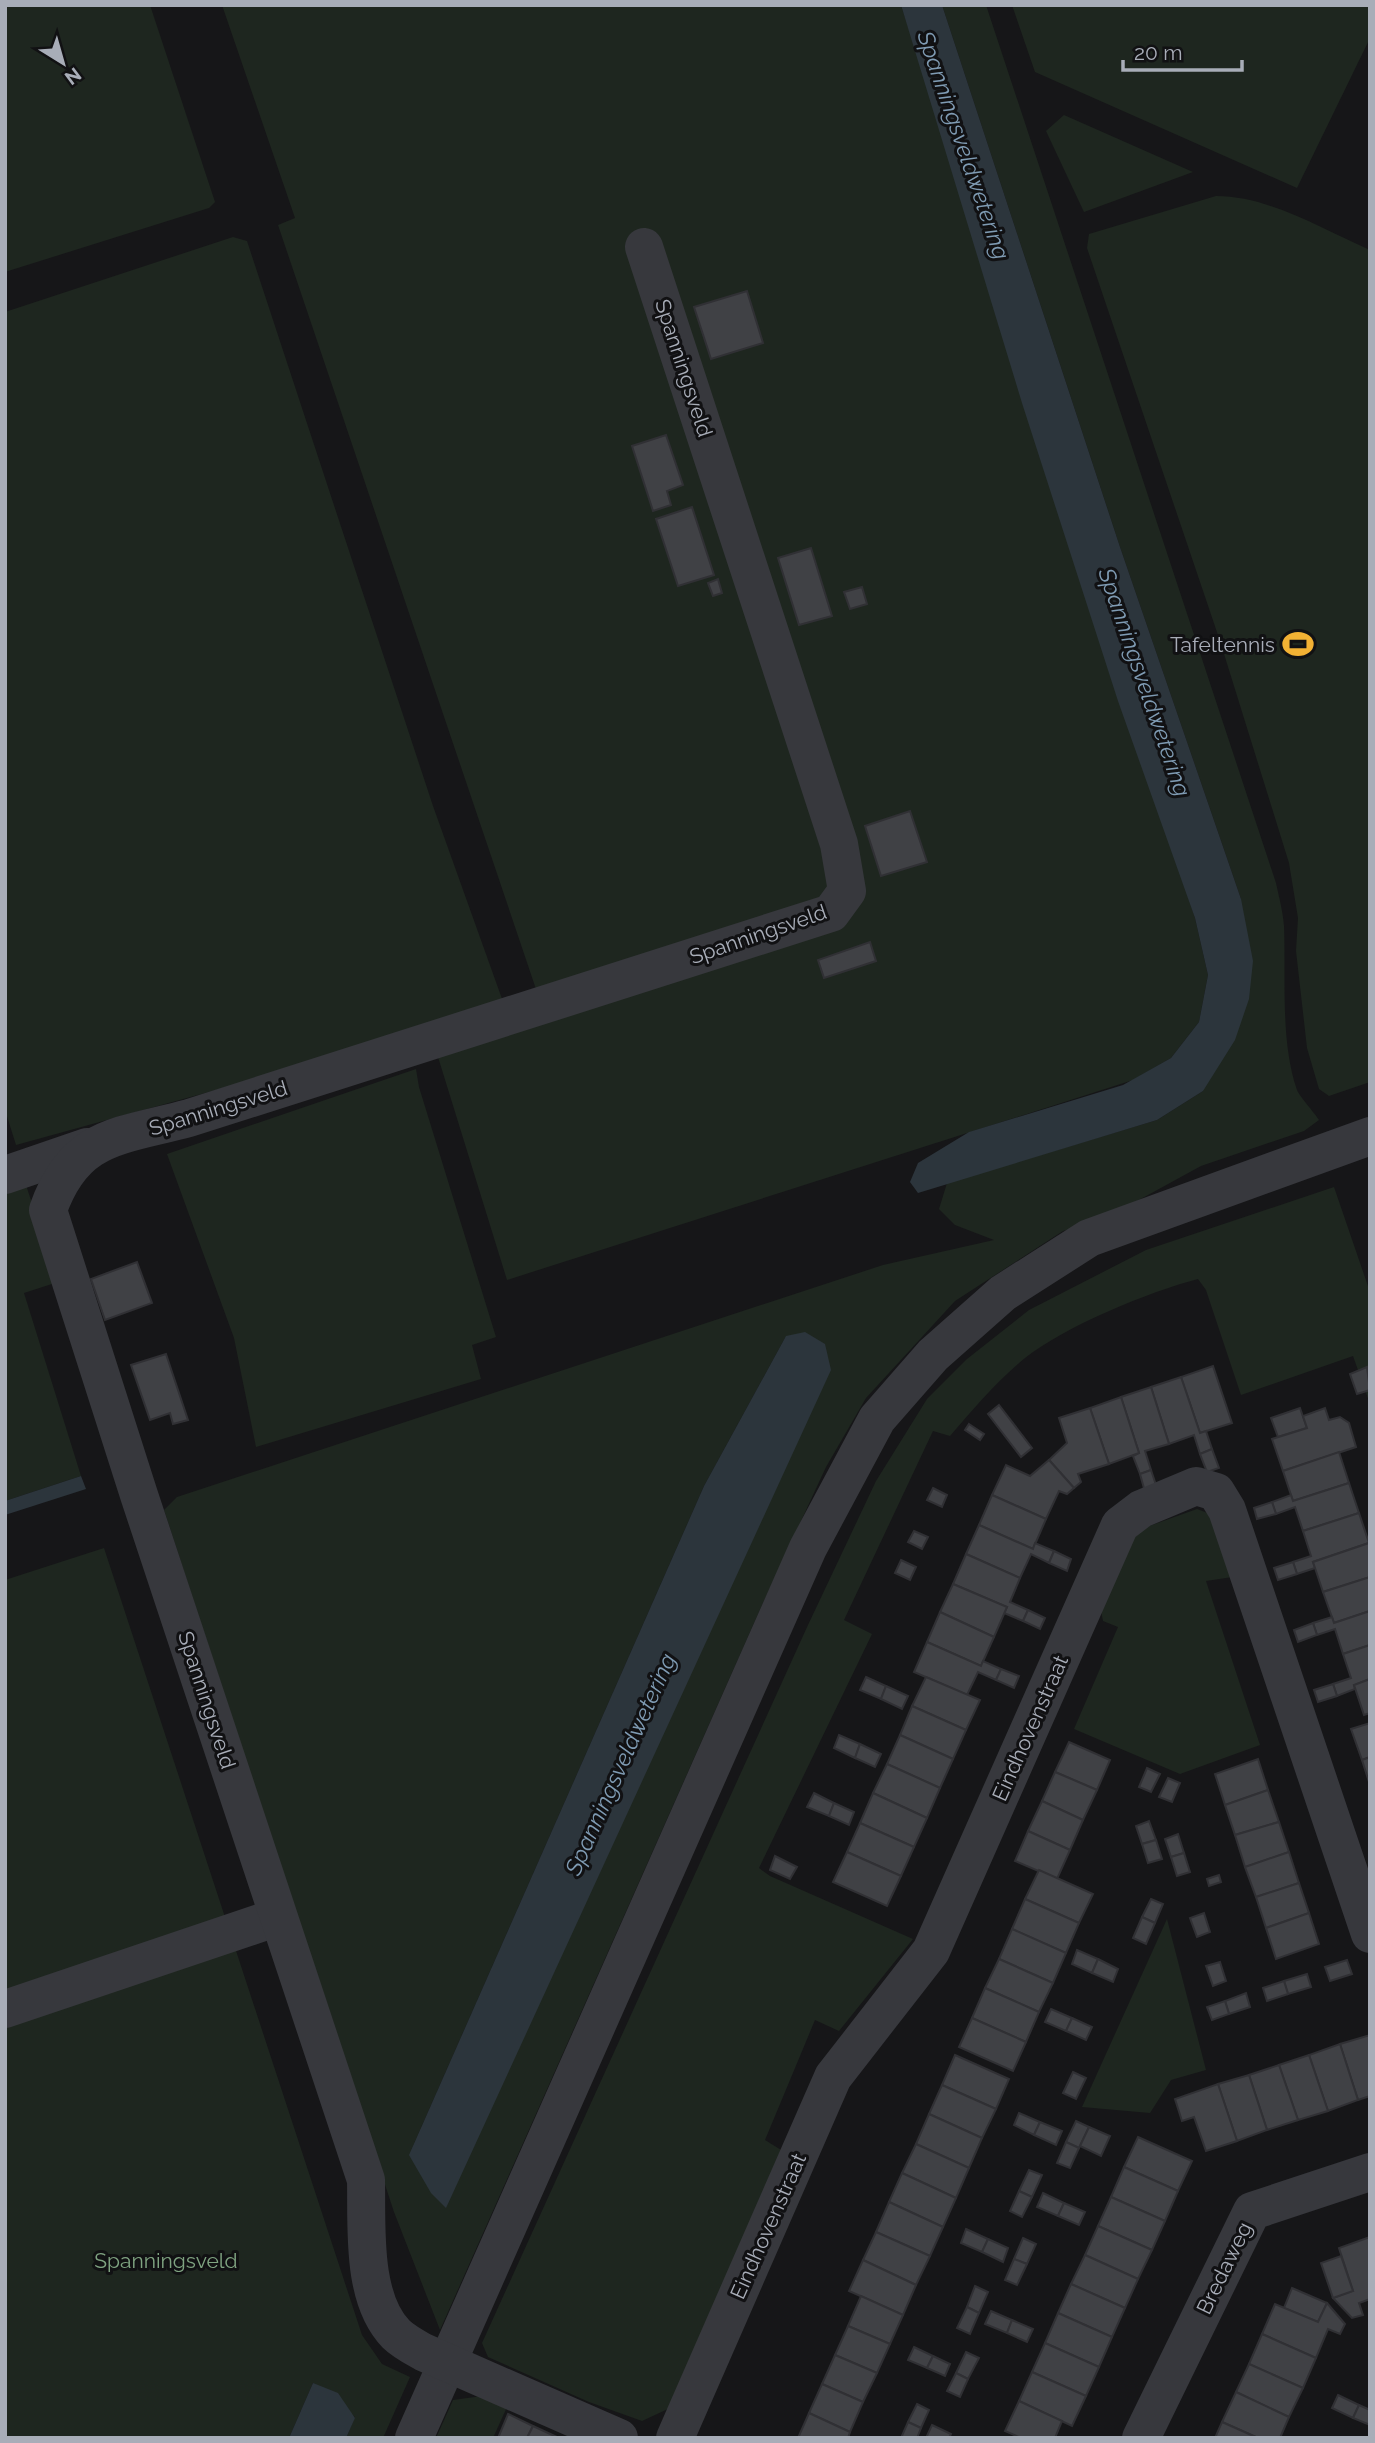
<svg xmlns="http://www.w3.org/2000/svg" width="1375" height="2443" font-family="Raleway,sans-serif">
<rect width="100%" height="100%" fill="#161618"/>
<g fill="#1e261f" fill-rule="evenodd">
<polygon points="5,5 150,5 215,202 209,208 5,272"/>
<polygon points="222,5 901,5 1195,918 1208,975 1199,1022 1171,1058 1133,1080 507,1280 438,1057 539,998 278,225 295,218"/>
<path d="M942,5H986L1276,883C1279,897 1283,912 1284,926C1286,977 1280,1041 1297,1090C1300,1097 1314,1112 1319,1120L1304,1131L1201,1166L1104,1219L1063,1231L955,1301L866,1398L826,1467L763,1603L440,2330L394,2212L164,1510L177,1497L883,1265L994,1240L955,1225L939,1209L947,1183L1157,1120L1203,1091L1241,899L1120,547ZM786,1336L409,2155L704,1486Z"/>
<polygon points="1012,5 1370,5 1370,38 1297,188 1035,72"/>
<polygon points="1064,115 1193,172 1084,212 1046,131"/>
<path d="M1216,196C1269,196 1322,229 1370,250V1082L1329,1096L1319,1089L1307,1048L1296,951L1298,918L1289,863L1220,641L1087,248L1089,234Z"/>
<polygon points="233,237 247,241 433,806 506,1010 16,1145 5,1110 5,312"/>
<polygon points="416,1069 419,1087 496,1337 472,1345 481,1379 256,1447 234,1338 167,1154"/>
<polygon points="25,1182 58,1282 24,1293 81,1476 5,1501 5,1189"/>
<path d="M1334,1187L1370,1292V1404L1353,1356L1241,1395L1206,1290L1198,1279C1148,1292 1066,1326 1025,1358C997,1381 974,1408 950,1436L933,1431L844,1620L872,1634L759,1868L770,1876L913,1939L839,2031L815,2020L765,2140L786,2153L670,2408L642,2421L589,2402L488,2357L482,2343L808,1625L876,1481L927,1399L967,1359L1029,1310L1146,1250Z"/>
<polygon points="1197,1509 1221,1518 1239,1576 1206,1581 1260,1745 1180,1774 1074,1729 1118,1627 1103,1621 1099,1600 1138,1530"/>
<polygon points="104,1548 362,2335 382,2364 410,2377 383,2438 346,2438 355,2417 313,2383 289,2438 5,2438 5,1580"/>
<polygon points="1167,1919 1206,2070 1171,2080 1150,2113 1082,2107"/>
<polygon points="482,2396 507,2407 493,2438 436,2438 453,2400"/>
</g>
<g fill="#2c353c">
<polygon points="901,5 942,5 1120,547 1241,899 1253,961 1249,999 1235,1040 1203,1091 1157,1120 918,1193 910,1182 918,1163 969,1132 1123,1085 1171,1058 1199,1022 1208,975 1195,918 1118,701 1022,403"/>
<polygon points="805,1332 825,1344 831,1370 446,2208 431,2193 409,2155 704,1486 786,1336"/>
<polygon points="81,1476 86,1489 5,1515 5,1501"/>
<polygon points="313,2383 338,2393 355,2418 346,2438 289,2438"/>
</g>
<g fill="#404145" stroke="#303034" stroke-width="2">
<polygon points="747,291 763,343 711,359 694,307"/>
<polygon points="666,435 683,485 667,491 671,505 653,511 632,446"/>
<polygon points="692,507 714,575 678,586 656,519"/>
<polygon points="811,548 832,616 799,625 778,558"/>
<polygon points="718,579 722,593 713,596 708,583"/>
<polygon points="862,587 867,604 850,609 844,592"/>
<polygon points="910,811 927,862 881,876 865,826"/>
<polygon points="870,942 876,961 824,978 818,960"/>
<polygon points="137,1262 152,1303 105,1320 91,1279"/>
<polygon points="166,1354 188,1420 173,1424 170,1413 150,1420 131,1365"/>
<polygon points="1213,1366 1232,1423 1200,1433 1181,1377"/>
<polygon points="1367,1367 1370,1390 1357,1394 1350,1374"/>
<polygon points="1181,1377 1200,1433 1206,1431 1212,1449 1200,1454 1194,1435 1169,1444 1151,1387"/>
<polygon points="1151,1387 1169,1444 1145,1451 1151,1470 1140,1474 1133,1456 1139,1453 1121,1397"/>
<polygon points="1121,1397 1139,1453 1109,1464 1090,1408"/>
<polygon points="999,1405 1032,1448 1021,1457 988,1414"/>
<polygon points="1090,1408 1109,1464 1078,1474 1081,1482 1074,1488 1049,1460 1067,1443 1059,1418"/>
<polygon points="1300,1408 1307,1428 1278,1437 1271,1418"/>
<polygon points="1325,1408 1329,1420 1340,1417 1349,1423 1356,1447 1283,1471 1272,1439 1307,1428 1303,1416"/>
<polygon points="969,1424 984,1434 980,1440 965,1430"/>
<polygon points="1212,1449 1219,1468 1207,1472 1200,1454"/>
<polygon points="1339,1452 1349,1483 1293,1501 1283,1471"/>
<polygon points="1049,1460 1074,1488 1067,1494 1059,1491 1046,1519 992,1495 1006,1465 1030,1476"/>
<polygon points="1151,1470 1157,1488 1145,1492 1140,1474"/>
<polygon points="1349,1483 1359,1513 1303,1531 1295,1507 1276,1514 1272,1502 1291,1495 1293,1501"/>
<polygon points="933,1488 947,1495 942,1507 927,1500"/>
<polygon points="992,1495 1046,1519 1033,1549 979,1525"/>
<polygon points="1272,1502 1276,1514 1257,1519 1254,1508"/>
<polygon points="1359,1513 1369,1543 1313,1562 1315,1568 1297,1574 1293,1562 1311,1556 1303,1531"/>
<polygon points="979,1525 1033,1549 1035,1543 1054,1551 1049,1563 1031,1554 1020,1578 966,1554"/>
<polygon points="914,1531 928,1537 922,1549 908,1542"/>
<polygon points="1369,1543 1370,1577 1323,1592 1313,1562"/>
<polygon points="1054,1551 1071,1559 1067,1571 1049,1563"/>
<polygon points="966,1554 1020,1578 1010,1602 1028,1610 1023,1621 1004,1613 1007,1607 953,1584"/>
<polygon points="901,1560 916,1567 910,1580 895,1573"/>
<polygon points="1293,1562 1297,1574 1278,1580 1274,1568"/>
<polygon points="1370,1577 1370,1611 1334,1623 1323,1592"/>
<polygon points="953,1584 1007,1607 994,1637 940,1612"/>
<polygon points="1028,1610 1045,1618 1040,1629 1023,1621"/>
<polygon points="1370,1611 1370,1645 1343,1654 1335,1629 1317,1635 1313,1623 1332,1617 1334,1623"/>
<polygon points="940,1612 994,1637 981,1666 927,1642"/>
<polygon points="1313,1623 1317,1635 1298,1642 1294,1630"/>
<polygon points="927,1642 981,1666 983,1661 1001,1669 996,1680 978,1672 967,1695 914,1672"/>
<polygon points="1370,1645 1370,1679 1354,1685 1355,1689 1337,1696 1333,1684 1351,1678 1343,1654"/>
<polygon points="1001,1669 1019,1676 1014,1688 996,1680"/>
<polygon points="866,1677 886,1686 881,1699 860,1690"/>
<polygon points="926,1677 980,1700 966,1730 912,1706"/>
<polygon points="1370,1679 1370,1713 1364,1715 1354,1685"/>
<polygon points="1333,1684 1337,1696 1318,1702 1314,1690"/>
<polygon points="886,1686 908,1696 902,1709 881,1699"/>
<polygon points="912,1706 966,1730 953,1759 900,1735"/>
<polygon points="1370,1723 1370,1757 1362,1760 1351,1729"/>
<polygon points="839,1735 860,1744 855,1758 834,1748"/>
<polygon points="900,1735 953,1759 940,1788 887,1764"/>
<polygon points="1069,1742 1110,1760 1097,1790 1055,1772"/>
<polygon points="860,1744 881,1754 875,1767 855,1758"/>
<polygon points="1370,1757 1370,1785 1362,1760"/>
<polygon points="1258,1759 1268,1790 1225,1805 1215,1774"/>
<polygon points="887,1764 940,1788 927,1818 873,1793"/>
<polygon points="1147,1768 1160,1774 1151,1792 1139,1787"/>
<polygon points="1055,1772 1097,1790 1083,1820 1042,1801"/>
<polygon points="1168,1778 1180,1783 1172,1802 1159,1797"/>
<polygon points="1268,1790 1279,1822 1235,1835 1225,1805"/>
<polygon points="814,1793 834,1803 829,1816 807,1807"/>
<polygon points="873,1793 927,1818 914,1847 860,1823"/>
<polygon points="1042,1801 1083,1820 1070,1850 1028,1831"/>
<polygon points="834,1803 854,1812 849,1825 829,1816"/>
<polygon points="1149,1821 1156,1840 1142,1844 1136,1826"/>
<polygon points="1279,1822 1289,1852 1245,1867 1235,1835"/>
<polygon points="860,1823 914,1847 901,1876 847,1852"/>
<polygon points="1028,1831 1070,1850 1057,1879 1015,1861"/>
<polygon points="1178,1834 1184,1853 1171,1857 1165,1839"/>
<polygon points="1156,1840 1162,1859 1148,1863 1142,1844"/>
<polygon points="847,1852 901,1876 887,1906 833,1882"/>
<polygon points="1289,1852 1299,1883 1256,1897 1245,1867"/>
<polygon points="1184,1853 1190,1872 1177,1876 1171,1857"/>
<polygon points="775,1856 797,1867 790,1879 770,1870"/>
<polygon points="1039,1870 1093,1894 1079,1923 1025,1899"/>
<polygon points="1219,1875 1221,1882 1209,1886 1207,1879"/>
<polygon points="1299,1883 1309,1913 1266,1928 1256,1897"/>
<polygon points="1025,1899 1079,1923 1066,1953 1012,1929"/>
<polygon points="1151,1899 1163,1904 1155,1923 1142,1917"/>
<polygon points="1204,1913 1210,1932 1197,1937 1190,1918"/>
<polygon points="1309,1913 1319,1944 1276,1959 1266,1928"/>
<polygon points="1142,1917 1155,1923 1146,1944 1133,1938"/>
<polygon points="1012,1929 1066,1953 1053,1983 999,1959"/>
<polygon points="1077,1950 1098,1959 1092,1973 1072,1964"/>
<polygon points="999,1959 1053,1983 1039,2012 985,1988"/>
<polygon points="1098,1959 1118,1969 1113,1982 1092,1973"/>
<polygon points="1347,1960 1352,1974 1330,1981 1325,1967"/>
<polygon points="1220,1962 1226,1981 1213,1986 1206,1966"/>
<polygon points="1307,1974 1311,1987 1288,1994 1284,1981"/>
<polygon points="1284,1981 1288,1994 1267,2001 1263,1988"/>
<polygon points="985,1988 1039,2012 1026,2042 972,2018"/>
<polygon points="1246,1993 1250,2007 1229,2014 1225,2001"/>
<polygon points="1225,2001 1229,2014 1212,2020 1207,2007"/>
<polygon points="1051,2009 1072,2018 1066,2031 1045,2022"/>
<polygon points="972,2018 1026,2042 1013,2071 959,2047"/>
<polygon points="1072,2018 1092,2027 1086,2040 1066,2031"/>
<polygon points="1370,2035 1370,2096 1358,2100 1340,2044"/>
<polygon points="1340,2044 1358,2100 1328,2111 1309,2055"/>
<polygon points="955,2055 1009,2079 996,2109 942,2085"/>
<polygon points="1309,2055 1328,2111 1298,2120 1279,2065"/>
<polygon points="1279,2065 1298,2120 1267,2130 1249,2075"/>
<polygon points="1073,2072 1086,2078 1076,2099 1063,2093"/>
<polygon points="1249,2075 1267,2130 1237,2141 1218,2084"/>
<polygon points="1218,2084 1237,2141 1206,2151 1194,2117 1182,2121 1175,2099"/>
<polygon points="942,2085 996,2109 982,2138 929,2114"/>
<polygon points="1019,2113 1040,2122 1034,2135 1014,2125"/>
<polygon points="929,2114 982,2138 969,2168 916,2144"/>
<polygon points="1076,2121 1089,2127 1079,2148 1066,2142"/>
<polygon points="1040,2122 1062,2131 1056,2145 1034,2135"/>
<polygon points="1089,2127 1110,2136 1101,2156 1080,2146"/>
<polygon points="1138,2137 1192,2161 1178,2191 1124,2167"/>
<polygon points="1066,2142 1079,2148 1070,2168 1057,2163"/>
<polygon points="916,2144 969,2168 956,2198 902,2173"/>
<polygon points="1124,2167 1178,2191 1165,2221 1111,2197"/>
<polygon points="1029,2170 1042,2175 1032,2197 1019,2191"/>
<polygon points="902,2173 956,2198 943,2227 889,2202"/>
<polygon points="1019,2191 1032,2197 1022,2217 1010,2211"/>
<polygon points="1043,2193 1064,2203 1058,2216 1037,2207"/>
<polygon points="1111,2197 1165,2221 1152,2250 1098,2226"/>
<polygon points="889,2202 943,2227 930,2256 876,2232"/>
<polygon points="1064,2203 1085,2212 1079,2225 1058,2216"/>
<polygon points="1098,2226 1152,2250 1138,2279 1085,2255"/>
<polygon points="966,2229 988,2239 982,2252 961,2243"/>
<polygon points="876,2232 930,2256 916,2285 863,2260"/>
<polygon points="1370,2237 1370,2299 1359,2303 1363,2315 1352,2318 1333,2298 1353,2291 1339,2248"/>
<polygon points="1023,2238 1036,2244 1027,2264 1014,2259"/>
<polygon points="988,2239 1008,2248 1003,2262 982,2252"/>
<polygon points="1085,2255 1138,2279 1125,2308 1071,2284"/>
<polygon points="1341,2256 1353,2291 1333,2298 1321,2263"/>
<polygon points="1014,2259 1027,2264 1017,2285 1005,2280"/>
<polygon points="863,2260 916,2285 903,2315 849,2291"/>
<polygon points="1071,2284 1125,2308 1112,2337 1058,2313"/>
<polygon points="975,2286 988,2292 979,2313 967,2307"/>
<polygon points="1292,2288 1327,2303 1318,2322 1284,2308"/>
<polygon points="861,2296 903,2315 890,2344 848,2326"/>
<polygon points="1327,2303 1345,2324 1340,2334 1328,2329 1316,2358 1262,2334 1275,2304 1318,2322"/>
<polygon points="967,2307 979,2313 970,2334 957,2328"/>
<polygon points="991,2311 1012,2320 1007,2333 985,2324"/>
<polygon points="1058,2313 1112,2337 1099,2367 1045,2343"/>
<polygon points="1012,2320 1033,2329 1027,2342 1007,2333"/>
<polygon points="848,2326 890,2344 877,2373 835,2355"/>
<polygon points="1262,2334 1316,2358 1303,2388 1249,2364"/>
<polygon points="1045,2343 1099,2367 1086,2396 1032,2372"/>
<polygon points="914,2347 933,2356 927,2368 908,2360"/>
<polygon points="966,2352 979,2358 968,2379 956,2373"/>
<polygon points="835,2355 877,2373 863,2402 822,2384"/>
<polygon points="933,2356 950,2364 945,2376 927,2368"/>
<polygon points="1249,2364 1303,2388 1289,2417 1236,2392"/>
<polygon points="1032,2372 1086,2396 1072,2426 1019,2401"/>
<polygon points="956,2373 968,2379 960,2397 947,2391"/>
<polygon points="822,2384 863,2402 850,2432 809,2413"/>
<polygon points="1236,2392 1289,2417 1280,2438 1258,2438 1222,2422"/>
<polygon points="1338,2395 1359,2405 1353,2418 1332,2408"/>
<polygon points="1019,2401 1062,2421 1055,2438 1021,2438 1005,2431"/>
<polygon points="917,2404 929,2410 921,2428 908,2422"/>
<polygon points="1359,2405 1370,2410 1370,2425 1353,2418"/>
<polygon points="809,2413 850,2432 848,2438 798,2438"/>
<polygon points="508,2414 533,2426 527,2438 498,2438"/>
<polygon points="908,2422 921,2428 917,2438 901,2438"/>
<polygon points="1222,2422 1258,2438 1215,2438"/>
<polygon points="932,2425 951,2434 949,2438 926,2438"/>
<polygon points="533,2426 559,2438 527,2438"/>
</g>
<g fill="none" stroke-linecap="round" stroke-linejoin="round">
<g stroke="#37383d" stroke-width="38">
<polyline points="5,1175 87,1147"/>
<polyline points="5,2009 278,1917"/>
<polyline points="414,2438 808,1548 877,1419 933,1355 1003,1293 1089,1238 1370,1136"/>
<path d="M619,2438L423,2352C414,2347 403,2341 396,2334C361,2298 367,2226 366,2180L139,1495L48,1210C75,1134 119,1137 189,1118L831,913L847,891L839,844L644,247"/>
<polyline points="675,2438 833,2077 931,1951 1120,1525 1141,1509 1196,1486 1216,1492 1227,1510 1370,1934"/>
<polyline points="1141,2438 1252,2211 1370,2172"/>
</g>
</g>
<defs>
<g id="stadium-bare" transform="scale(2.415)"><path d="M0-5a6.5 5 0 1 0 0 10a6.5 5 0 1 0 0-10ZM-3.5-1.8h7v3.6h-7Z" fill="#f2b134" stroke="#111113" stroke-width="2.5" paint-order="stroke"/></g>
</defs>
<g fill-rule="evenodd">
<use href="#stadium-bare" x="1298" y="644"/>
</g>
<g text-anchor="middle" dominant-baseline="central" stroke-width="6" stroke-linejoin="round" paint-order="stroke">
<g font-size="21" fill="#a8adb8" stroke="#111113">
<text transform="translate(684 368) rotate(72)">Spanningsveld</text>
<text transform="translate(758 934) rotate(-19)">Spanningsveld</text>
<text transform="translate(218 1108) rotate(-17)">Spanningsveld</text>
<text transform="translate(207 1700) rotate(72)">Spanningsveld</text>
<text transform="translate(1030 1728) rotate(-66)">Eindhovenstraat</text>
<text transform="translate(768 2226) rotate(-66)">Eindhovenstraat</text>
<text transform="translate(1224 2268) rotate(-64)">Bredaweg</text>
</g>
<g font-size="21" fill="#a8adb8" stroke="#111113" text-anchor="end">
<text x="1275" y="644">Tafeltennis</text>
</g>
<g font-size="21" fill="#7fa381" stroke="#111113">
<text x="166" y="2260">Spanningsveld</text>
</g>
<g font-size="23" font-style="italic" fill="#7f9bb3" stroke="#111113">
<text transform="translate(964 145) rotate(71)">Spanningsveldwetering</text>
<text transform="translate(1145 682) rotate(71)">Spanningsveldwetering</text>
<text transform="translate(620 1764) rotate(-66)">Spanningsveldwetering</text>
</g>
</g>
<rect width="1375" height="2443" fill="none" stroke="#a8adb8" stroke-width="14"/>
<g transform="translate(63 63) rotate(143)" stroke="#111113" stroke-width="5" paint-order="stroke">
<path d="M0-5L12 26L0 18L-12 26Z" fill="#a8adb8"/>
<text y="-10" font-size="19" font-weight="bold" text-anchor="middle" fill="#a8adb8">N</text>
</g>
<path d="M1123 60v10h119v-10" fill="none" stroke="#a8adb8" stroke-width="3.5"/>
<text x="1134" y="60" font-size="21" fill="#a8adb8" stroke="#111113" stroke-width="5" paint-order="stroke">20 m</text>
</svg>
